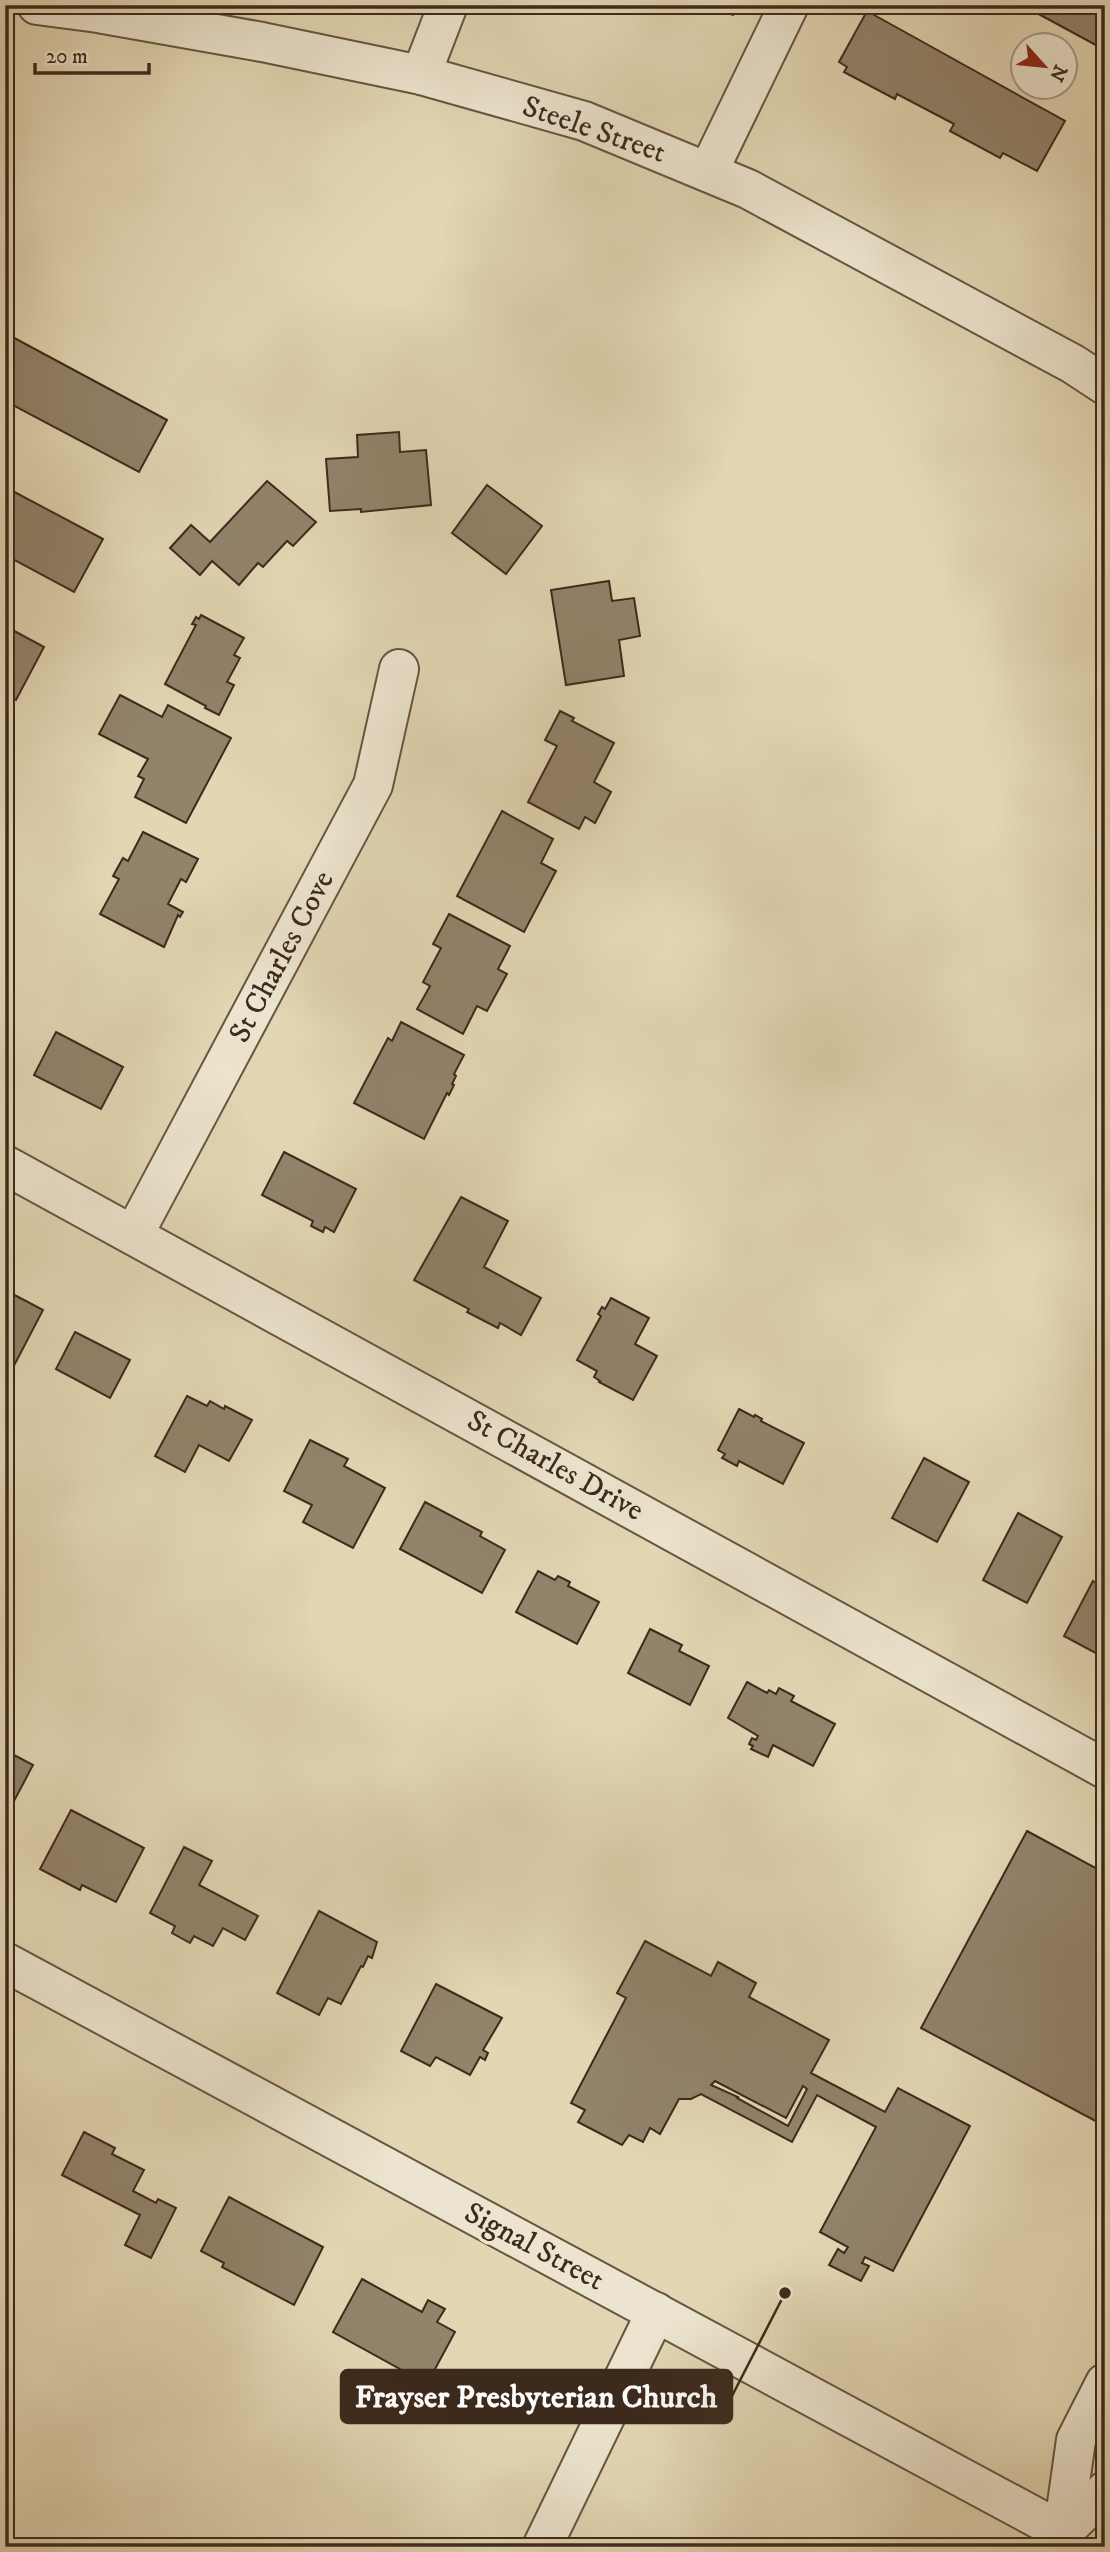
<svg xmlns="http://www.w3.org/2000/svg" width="1110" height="2552" font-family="'IM FELL DW Pica',serif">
<rect width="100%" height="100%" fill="#e2d6b3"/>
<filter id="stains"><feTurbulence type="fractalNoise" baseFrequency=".00286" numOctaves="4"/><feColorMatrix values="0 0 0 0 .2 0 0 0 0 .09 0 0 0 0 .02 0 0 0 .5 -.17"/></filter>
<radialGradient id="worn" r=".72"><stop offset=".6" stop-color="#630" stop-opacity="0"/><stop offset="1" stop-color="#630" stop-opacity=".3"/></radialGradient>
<g fill="#92836b" stroke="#3c2a1d" stroke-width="2" fill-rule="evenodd">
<polygon points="707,5 736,5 733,15"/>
<polygon points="1022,5 1105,5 1105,50"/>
<polygon points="867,11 1065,121 1037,171 1003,153 1000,158 950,131 954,124 897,94 895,99 844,72 847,67 839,62"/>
<polygon points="5,333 167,420 139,472 5,401"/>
<polygon points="399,432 400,452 426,450 431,505 361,512 361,509 330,511 326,459 358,457 357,435"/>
<polygon points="267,481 316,522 293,546 287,541 263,567 258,563 239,585 212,561 200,575 170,548 191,525 210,542"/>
<polygon points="487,485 542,526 506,574 452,533"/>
<polygon points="5,487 103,539 74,592 5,555"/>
<polygon points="609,581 612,601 634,598 640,636 619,640 624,676 566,685 551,590"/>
<polygon points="201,615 244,638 234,655 240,658 227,682 234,685 219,715 205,708 206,706 165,684 196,625 192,624 196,617 199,619"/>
<polygon points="5,626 44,647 16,700 5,694"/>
<polygon points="120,695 162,717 168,705 231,738 186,823 135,797 144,779 138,776 148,759 99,734"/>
<polygon points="560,711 574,718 572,721 614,743 594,782 611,792 595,823 585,817 579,829 528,802 557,746 545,740"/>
<polygon points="502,811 553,839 541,863 556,871 524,932 457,896"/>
<polygon points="143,832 198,859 186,882 181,879 168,904 183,912 180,917 178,915 164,947 100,914 119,879 113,876 123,858 128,861"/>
<polygon points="449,914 510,946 498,969 507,974 487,1011 477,1006 463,1034 417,1009 430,986 423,982 441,948 433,944"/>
<polygon points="401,1022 464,1055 454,1074 456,1076 452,1084 454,1085 449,1095 447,1093 424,1139 354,1103 388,1038 392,1041"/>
<polygon points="56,1032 123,1067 101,1109 34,1075"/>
<polygon points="284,1152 356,1189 334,1232 325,1227 323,1232 311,1226 313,1221 262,1195"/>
<polygon points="461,1197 508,1221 484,1267 541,1298 521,1335 500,1323 498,1328 467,1312 469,1309 414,1280"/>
<polygon points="5,1290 43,1310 6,1381 5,1381"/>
<polygon points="611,1298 649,1318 635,1344 657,1356 633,1400 599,1382 600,1381 594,1377 597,1371 577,1360 601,1316 598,1314 602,1307 605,1309"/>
<polygon points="75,1332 130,1360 110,1398 56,1369"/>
<polygon points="187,1396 207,1406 210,1401 224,1409 225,1406 252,1420 229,1461 199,1445 185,1472 155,1456"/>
<polygon points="739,1409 754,1417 755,1415 762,1419 761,1421 804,1443 783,1484 739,1461 737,1466 722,1458 725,1454 718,1450"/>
<polygon points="310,1440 348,1459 344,1466 385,1488 353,1548 303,1522 312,1505 284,1491"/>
<polygon points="924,1458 969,1482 937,1542 892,1518"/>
<polygon points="425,1502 482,1532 480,1536 505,1550 482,1593 400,1549"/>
<polygon points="1018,1513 1062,1537 1027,1603 983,1580"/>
<polygon points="538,1571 555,1580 558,1576 570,1582 568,1586 599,1602 577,1644 516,1612"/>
<polygon points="1093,1581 1105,1588 1105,1658 1064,1636"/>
<polygon points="650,1629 682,1645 679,1651 709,1666 690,1705 628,1673"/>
<polygon points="747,1682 767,1693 769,1690 776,1694 779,1688 794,1696 791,1701 835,1724 813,1766 773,1745 768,1757 751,1749 753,1746 749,1744 752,1738 756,1740 758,1736 728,1718"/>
<polygon points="14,1755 33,1765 5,1818 5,1772"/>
<polygon points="71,1810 144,1848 116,1902 82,1885 80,1890 40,1869"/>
<polygon points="1027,1831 1105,1873 1105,2126 921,2028"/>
<polygon points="184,1847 212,1861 199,1885 258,1916 245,1940 223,1928 213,1946 194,1936 190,1943 172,1933 175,1926 150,1913"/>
<polygon points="319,1911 377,1942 372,1958 368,1956 363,1967 361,1966 341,2004 328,1998 319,2015 277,1993"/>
<path d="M645,1941L711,1976L718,1962L756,1983L749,1997L829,2040L811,2073L885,2112L898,2088L970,2126L893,2271L865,2257L862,2263L869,2266L861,2281L829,2265L838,2249L844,2253L848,2247L820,2232L876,2127L817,2095L792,2142L701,2094L691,2099H679L660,2134L650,2128L643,2142L629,2135L622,2145L578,2122L585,2110L571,2103L626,1998L617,1993ZM715,2081L786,2118L803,2086L807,2089L788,2126L737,2098L738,2097L711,2085Z"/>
<polygon points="436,1984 502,2018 483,2050 488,2053 485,2060 480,2057 470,2075 436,2057 430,2066 401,2051"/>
<polygon points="84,2132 115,2148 112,2154 144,2170 133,2191 156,2203 158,2199 176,2208 151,2258 125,2245 140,2215 62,2175"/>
<polygon points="229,2197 323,2247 294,2305 222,2267 224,2263 201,2251"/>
<polygon points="362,2279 422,2312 428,2300 445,2309 437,2322 455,2332 427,2384 333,2332"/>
</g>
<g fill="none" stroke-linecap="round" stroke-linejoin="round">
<g stroke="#665542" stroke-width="42">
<g id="minor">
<polyline points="37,5 98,13 262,42 421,75 584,121 748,189 1073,364 1105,385"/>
<polyline points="421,75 448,5"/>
<polyline points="708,172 789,5"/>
<polyline points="5,1165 1105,1769"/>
<polyline points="134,1234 373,785 399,669"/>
<polyline points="5,1962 1063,2532"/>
<polyline points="1063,2532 1076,2440 1105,2383"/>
<polyline points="1060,2539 1063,2532 1105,2491"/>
<polyline points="542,2547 656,2312"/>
</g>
</g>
<use href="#minor" stroke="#ece4ce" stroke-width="38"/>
</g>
<g text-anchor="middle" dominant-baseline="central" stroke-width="7" stroke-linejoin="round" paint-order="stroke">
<g font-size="30" fill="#3c2a1d" stroke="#ece4ce">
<text transform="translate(594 130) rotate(19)">Steele Street</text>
<text transform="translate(282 957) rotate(-62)">St Charles Cove</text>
<text transform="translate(555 1466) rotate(29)">St Charles Drive</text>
<text transform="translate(534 2247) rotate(28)">Signal Street</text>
</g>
</g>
<path fill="none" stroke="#3c2a1d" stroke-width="2.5" d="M785 2293L732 2396"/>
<circle fill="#3c2a1d" stroke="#ece4ce" stroke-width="2.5" cx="785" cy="2293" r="7"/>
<rect fill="#3c2a1d" stroke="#3c2a1d" stroke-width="2.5" x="341" y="2370" width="391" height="53" rx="7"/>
<g font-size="32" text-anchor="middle" font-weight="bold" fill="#fff">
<text x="536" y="2407">Frayser Presbyterian Church</text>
</g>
<rect width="1110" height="2552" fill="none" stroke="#e2d6b3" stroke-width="28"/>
<rect x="7" y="7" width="1096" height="2538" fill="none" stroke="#3c2a1d" stroke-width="3.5"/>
<rect x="14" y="14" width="1082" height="2524" fill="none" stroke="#3c2a1d" stroke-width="2"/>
<g transform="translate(1044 66) rotate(117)"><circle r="33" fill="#ece4ce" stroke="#a69a87" stroke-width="2"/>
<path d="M0-5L12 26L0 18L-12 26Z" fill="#8f2418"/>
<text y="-10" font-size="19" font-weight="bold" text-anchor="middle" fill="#3c2a1d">N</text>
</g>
<path d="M35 63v10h114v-10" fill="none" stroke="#3c2a1d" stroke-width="3.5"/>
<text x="46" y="63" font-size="21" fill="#3c2a1d" stroke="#ece4ce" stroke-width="5" paint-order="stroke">20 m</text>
<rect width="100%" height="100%" filter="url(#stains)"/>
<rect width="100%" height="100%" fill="url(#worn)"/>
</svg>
